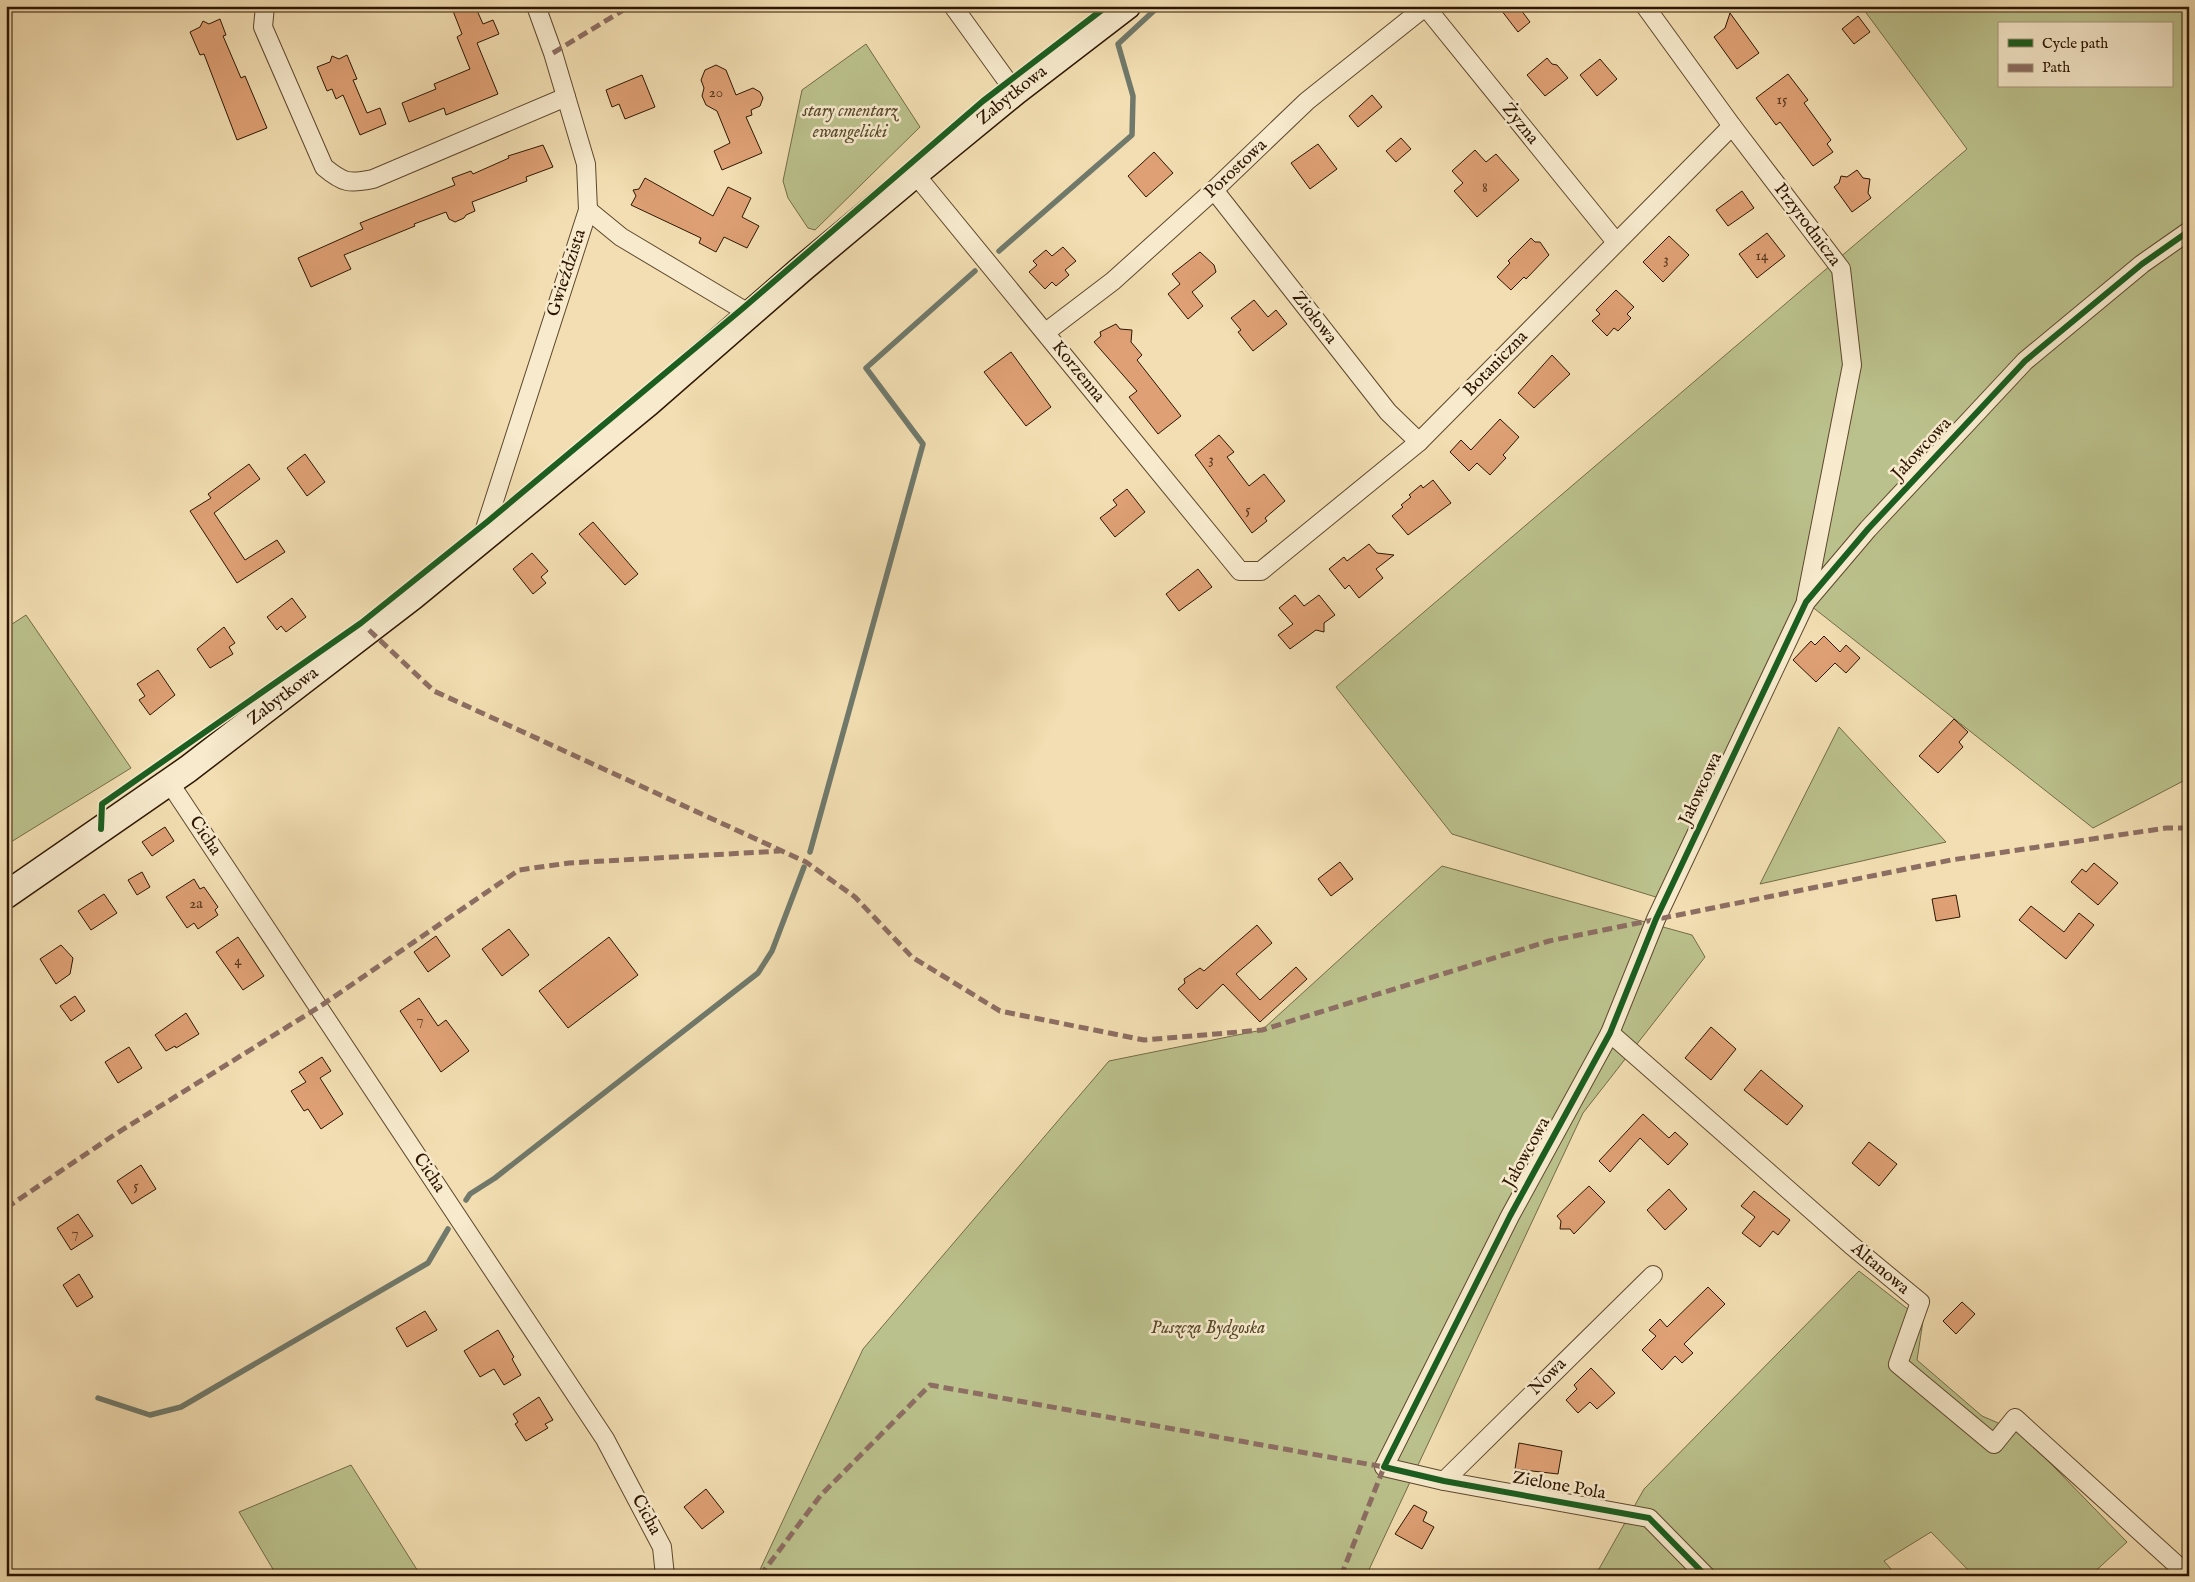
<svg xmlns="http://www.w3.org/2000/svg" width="2195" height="1582" font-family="'IM FELL English',serif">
<rect width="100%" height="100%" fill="#f2deb2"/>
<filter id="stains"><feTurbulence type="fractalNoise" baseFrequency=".004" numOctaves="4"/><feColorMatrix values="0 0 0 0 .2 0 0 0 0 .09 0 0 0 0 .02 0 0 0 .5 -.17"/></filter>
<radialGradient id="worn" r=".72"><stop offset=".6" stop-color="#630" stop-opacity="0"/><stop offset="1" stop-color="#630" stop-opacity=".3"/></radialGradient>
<g fill="#bbc18c" stroke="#746c46" fill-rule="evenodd">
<path d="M1861,6H2189V778L2093,828L1806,602L1659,898L1452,834L1336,687L1967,149ZM1999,24H2171V86H1999Z"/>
<polygon points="866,44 920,127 815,230 808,228 788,198 783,181 802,90"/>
<polygon points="26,615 131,768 6,845 6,628"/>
<polygon points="1839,727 1946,842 1760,884"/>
<polygon points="1442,866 1692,935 1705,957 1583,1113 1366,1576 757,1576 863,1349 1109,1061 1262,1030"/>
<polygon points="1859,1271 1923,1321 1917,1360 1982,1416 2021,1433 2127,1542 2090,1576 1974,1576 1931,1532 1884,1561 1897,1576 1595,1576 1644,1489"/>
<polygon points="351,1465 421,1576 277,1576 239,1512"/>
</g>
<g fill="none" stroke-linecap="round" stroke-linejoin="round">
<g stroke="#70796b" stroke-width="5.5">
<polyline points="999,251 1132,135 1133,96 1118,44 1159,6"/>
<polyline points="810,852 923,444 866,368 975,271"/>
<polyline points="466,1200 470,1194 495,1178 758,973 772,951 804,867"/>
<polyline points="98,1398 150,1415 181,1407 428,1263 448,1229"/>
</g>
</g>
<g fill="#dea074" stroke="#2d1601">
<polygon points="463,6 475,6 483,24 493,20 499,34 477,43 498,94 446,115 444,108 409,122 402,103 436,89 434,84 470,69 457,37 462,34 453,11"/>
<polygon points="1498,6 1518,6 1530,22 1518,32"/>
<polygon points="1730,13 1759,53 1737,69 1714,37 1725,28"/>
<polygon points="1858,16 1870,32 1854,44 1842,29"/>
<polygon points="220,19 226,35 223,36 241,78 245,76 267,128 237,140 204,54 200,55 190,32 200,27 203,21 209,24"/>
<polygon points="347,55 357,79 353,80 367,113 380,108 386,124 360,135 343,95 336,99 332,89 327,91 317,67 330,62 332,56 339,59"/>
<polygon points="1547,58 1552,64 1557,65 1568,78 1545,96 1527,75"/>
<polygon points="1600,59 1617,79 1597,96 1580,75"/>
<polygon points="716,65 726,70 736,95 753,88 760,92 763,98 760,106 751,110 752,115 746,117 762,153 722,170 714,151 730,143 717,111 706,105 702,96 704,88 701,80 705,70"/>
<polygon points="1788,74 1808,100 1804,103 1831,140 1827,144 1833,152 1813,166 1780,122 1776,125 1756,98"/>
<polygon points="642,75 655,107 625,119 619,104 612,107 606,90"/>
<polygon points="1372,95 1382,107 1358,127 1349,116"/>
<polygon points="1401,138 1411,149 1396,162 1386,151"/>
<polygon points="1318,144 1337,169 1310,189 1291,163"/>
<polygon points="543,145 553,167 526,177 527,181 472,202 475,211 466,215 464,218 455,222 449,219 446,212 414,224 415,226 344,255 351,269 311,287 298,258 363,229 360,223 455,185 452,178 471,171 473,174 509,158 508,156"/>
<polygon points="1475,150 1486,162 1496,154 1519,180 1477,217 1454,191 1463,183 1452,171"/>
<polygon points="1154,152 1173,173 1146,197 1128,176"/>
<polygon points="1857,170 1863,178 1870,179 1868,193 1871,198 1852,212 1834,187 1839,183 1841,176 1847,177"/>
<polygon points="645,178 713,216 728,187 751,198 742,217 759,226 747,248 724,237 716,252 699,243 701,238 631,205 636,196 633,190 639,189"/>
<polygon points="1742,191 1754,208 1728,226 1716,210"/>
<polygon points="1767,233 1785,256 1757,278 1739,254"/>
<polygon points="1669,236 1689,255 1663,282 1643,262"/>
<polygon points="1531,238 1535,242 1540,242 1549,255 1526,279 1524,277 1511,290 1497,277 1510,263 1508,261"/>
<polygon points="1063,247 1076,261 1065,270 1069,275 1056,286 1052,282 1045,289 1029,272 1037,265 1033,261 1046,250 1052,256"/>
<polygon points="1200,252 1214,265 1216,272 1192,292 1203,306 1188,319 1168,294 1180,284 1172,274"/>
<polygon points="1616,290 1634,307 1627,314 1631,318 1618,331 1614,328 1607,336 1592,321 1600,314 1596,310"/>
<polygon points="1254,300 1268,317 1276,310 1287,324 1253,351 1238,332 1241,330 1231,318"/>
<polygon points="1116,324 1120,329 1132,330 1131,342 1142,355 1137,360 1181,416 1158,434 1129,397 1137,391 1094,342 1101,336 1100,332"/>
<polygon points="1011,352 1051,407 1026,426 984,372"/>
<polygon points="1552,355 1570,374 1534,408 1518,393"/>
<polygon points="1500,419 1519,437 1503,455 1506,458 1490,475 1477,463 1469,471 1450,452 1461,440 1471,450"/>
<polygon points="1219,435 1234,452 1227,457 1249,486 1264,474 1285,501 1265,518 1267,521 1252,533 1195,455"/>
<polygon points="305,454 325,482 307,496 287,468"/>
<polygon points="249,464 260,479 214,513 245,560 277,540 285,552 237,583 190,511 211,498 208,494"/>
<polygon points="1433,480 1451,503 1408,535 1392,516 1403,507 1401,505 1411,497 1409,495 1421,485 1423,488"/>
<polygon points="1127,489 1145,512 1115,537 1100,518 1117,505 1113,500"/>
<polygon points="593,522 638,574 625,585 579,534"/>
<polygon points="1369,544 1377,553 1394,555 1376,569 1383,578 1359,598 1349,585 1345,589 1329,569 1344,557 1347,561"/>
<polygon points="532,553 548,571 541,577 546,583 533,594 513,569"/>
<polygon points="1198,569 1212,587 1179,611 1166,594"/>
<polygon points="1295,595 1304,606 1319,595 1335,615 1324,623 1324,632 1316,630 1290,649 1278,635 1293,624 1279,608"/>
<polygon points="292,598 306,617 286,632 281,626 277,630 267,617"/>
<polygon points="224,627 235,643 229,647 233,654 210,668 197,649"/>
<polygon points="1824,636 1840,652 1846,645 1860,658 1846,673 1835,663 1816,682 1793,660 1811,641 1815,645"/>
<polygon points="158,670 175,695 150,715 139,700 145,696 137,684"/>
<polygon points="1954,719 1968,732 1959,742 1963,747 1938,773 1919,756"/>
<polygon points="165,827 174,841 152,856 142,842"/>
<polygon points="1340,862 1353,879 1331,896 1318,879"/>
<polygon points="2094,863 2118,883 2098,905 2071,882 2082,869 2086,872"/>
<polygon points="142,872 150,887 137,895 128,880"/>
<polygon points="194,879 200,889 204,887 218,907 215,910 218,915 198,929 194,923 187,928 166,897"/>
<polygon points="104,894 117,913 91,930 78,911"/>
<polygon points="1956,895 1960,917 1936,921 1932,899"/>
<polygon points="2031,906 2064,932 2079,913 2094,925 2066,959 2019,920"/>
<polygon points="1257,925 1272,943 1236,974 1260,1000 1296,967 1307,979 1260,1022 1223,984 1197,1009 1178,989 1185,983 1184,979 1200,968 1204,971"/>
<polygon points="509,929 529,955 502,976 482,949"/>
<polygon points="436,936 450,956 428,972 414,952"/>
<polygon points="238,937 264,976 243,990 216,952"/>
<polygon points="609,937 638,975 568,1028 539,991"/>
<polygon points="61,945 73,958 70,974 56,984 40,959"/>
<polygon points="75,996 85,1011 71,1021 60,1006"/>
<polygon points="419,998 438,1026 446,1020 469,1051 441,1072 400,1011"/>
<polygon points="186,1013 199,1034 176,1048 175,1046 166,1051 155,1035"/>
<polygon points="1711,1027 1736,1049 1711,1080 1685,1058"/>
<polygon points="129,1047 142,1068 118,1083 105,1062"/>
<polygon points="322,1057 331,1071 320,1078 343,1114 321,1129 308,1109 304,1111 291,1091 306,1082 299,1072"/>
<polygon points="1761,1070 1803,1106 1787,1125 1744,1090"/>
<polygon points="1643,1114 1669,1138 1675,1132 1688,1144 1668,1165 1640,1138 1610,1172 1599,1161"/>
<polygon points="1869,1142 1897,1164 1879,1186 1852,1163"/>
<polygon points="141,1165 156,1189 132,1204 117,1181"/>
<polygon points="1589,1186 1605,1202 1574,1234 1570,1229 1560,1229 1561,1221 1557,1216"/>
<polygon points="1669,1189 1687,1209 1665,1230 1647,1210"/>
<polygon points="1754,1191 1790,1220 1778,1235 1773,1231 1760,1247 1742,1233 1755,1217 1741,1206"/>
<polygon points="78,1214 93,1236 71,1250 57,1228"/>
<polygon points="79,1274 93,1297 77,1307 63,1285"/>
<polygon points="1708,1287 1725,1304 1684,1344 1693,1353 1682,1363 1675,1356 1662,1370 1642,1350 1656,1336 1649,1330 1660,1319 1667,1327"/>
<polygon points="1962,1302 1975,1314 1956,1334 1943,1321"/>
<polygon points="425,1311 437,1330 407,1347 396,1328"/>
<polygon points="498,1330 514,1357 512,1359 521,1375 504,1385 494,1369 480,1377 464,1351"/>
<polygon points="1591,1368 1615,1393 1597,1409 1590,1402 1578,1413 1566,1400 1577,1389 1574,1385"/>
<polygon points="539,1397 553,1420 545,1424 548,1428 526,1441 515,1424 518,1422 513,1414"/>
<polygon points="1519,1443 1562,1451 1558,1474 1515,1469"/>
<polygon points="706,1489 724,1512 702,1529 684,1507"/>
<polygon points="1414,1505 1427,1512 1423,1521 1434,1527 1422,1549 1395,1534"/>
</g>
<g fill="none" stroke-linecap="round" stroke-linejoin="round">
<g stroke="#5e482d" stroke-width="20">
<g id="street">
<path d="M265,6L263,27L324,167C343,183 349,184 373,179L566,97"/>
<polyline points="953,6 1015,92"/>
<polyline points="1425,6 1616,242"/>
<polyline points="1645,6 1732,126 1841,269 1852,365 1806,600"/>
<polyline points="915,174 1240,571 1261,571 1419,442 1732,126"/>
<polyline points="1214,190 1388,412 1419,442"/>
<polyline points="588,210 621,237 750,314"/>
<polyline points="1046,332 1113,281 1214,190 1307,101 1425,7"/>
<polyline points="482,538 588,210 586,164 553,53 536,6"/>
<polyline points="169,782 605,1439 662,1547 665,1576"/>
<polyline points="1610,1033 1851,1245 1920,1302 1898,1364 1994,1444 2015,1418 2189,1576"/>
<polyline points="1444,1481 1653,1275"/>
<polyline points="1706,1576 1649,1518 1444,1481 1384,1467 1510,1216 1610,1033 1656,919 1806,602 1868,529 2025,361 2142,264 2189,231"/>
</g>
</g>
<g stroke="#2d1601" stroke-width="29">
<g id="secondary">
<path id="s1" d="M6,895L188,769L412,597L648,403L804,267L915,174L1015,92L1127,6"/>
</g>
</g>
<use href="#street" stroke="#f7eacd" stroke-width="18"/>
<use href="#secondary" stroke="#f7eacd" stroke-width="26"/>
<g stroke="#8d6e63" stroke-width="5" stroke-dasharray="10 5" stroke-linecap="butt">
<polyline points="553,53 630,6"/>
<polyline points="369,630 434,691 806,862 855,897 912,957 1000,1011 1144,1040 1262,1030 1549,941 1951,860 2166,828 2189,828"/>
<polyline points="6,1208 114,1135 319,1007 519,870 569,863 780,851"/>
<polyline points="760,1576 821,1495 930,1385 1384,1467 1341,1576"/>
</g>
<g stroke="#f7eacd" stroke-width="9">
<g id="cycleway">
<polyline points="101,829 102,804 361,623 487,522 742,309 983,101 1107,6"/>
<polyline points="1706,1576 1649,1518 1444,1481 1384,1467 1510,1216 1610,1033 1656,919 1806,602 1868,529 2025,361 2142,264 2189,231"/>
</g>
</g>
<use href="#cycleway" stroke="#1b5e20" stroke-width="6"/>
</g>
<g text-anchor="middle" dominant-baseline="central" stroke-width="5" stroke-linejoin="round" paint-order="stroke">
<g font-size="15" fill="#59381e">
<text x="716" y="92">20</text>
<text x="1782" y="99">15</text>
<text x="1485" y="187">8</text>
<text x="1762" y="255">14</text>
<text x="1666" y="259">3</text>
<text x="1211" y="459">3</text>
<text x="1248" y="509">5</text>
<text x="196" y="903">2a</text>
<text x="238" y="960">4</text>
<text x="420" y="1019">7</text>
<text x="136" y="1185">5</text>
<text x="75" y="1232">7</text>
</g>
<g font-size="18" fill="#2d1601" stroke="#f7eacd">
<text stroke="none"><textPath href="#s1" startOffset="1286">Zabytkowa</textPath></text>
<text transform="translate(1520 124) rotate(51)">Żyzna</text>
<text transform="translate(1236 169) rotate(-43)">Porostowa</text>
<text transform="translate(1807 225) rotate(53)">Przyrodnicza</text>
<text transform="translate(567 273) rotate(-72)">Gwieździsta</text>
<text transform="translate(1314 318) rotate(52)">Ziołowa</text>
<text transform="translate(1496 364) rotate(-46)">Botaniczna</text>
<text transform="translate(1078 372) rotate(51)">Korzenna</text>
<text transform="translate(1922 449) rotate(-47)">Jałowcowa</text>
<text stroke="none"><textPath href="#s1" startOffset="341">Zabytkowa</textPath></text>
<text transform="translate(1701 789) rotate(-65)">Jałowcowa</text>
<text transform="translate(205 836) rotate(56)">Cicha</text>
<text transform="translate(1527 1153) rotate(-61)">Jałowcowa</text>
<text transform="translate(429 1173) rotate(56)">Cicha</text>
<text transform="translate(1880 1269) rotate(40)">Altanowa</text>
<text transform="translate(1548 1377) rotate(-45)">Nowa</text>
<text transform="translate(1559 1486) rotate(10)">Zielone Pola</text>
<text transform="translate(646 1515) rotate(62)">Cicha</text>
</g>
<g font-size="18" font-style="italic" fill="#58492b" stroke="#f7eacd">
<text x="850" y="111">stary cmentarz<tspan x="850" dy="21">ewangelicki</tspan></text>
<text x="1208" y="1328">Puszcza Bydgoska</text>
</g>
</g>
<rect width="2195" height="1582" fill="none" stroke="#f2deb2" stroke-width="25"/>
<rect x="8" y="8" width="2180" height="1567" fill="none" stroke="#2d1601" stroke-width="2.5"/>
<rect x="12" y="12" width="2170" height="1557" fill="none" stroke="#2d1601"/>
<rect x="1998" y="22" width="175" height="65" fill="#f7eacd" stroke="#a6957b"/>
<rect x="2008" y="39" width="25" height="8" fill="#1b5e20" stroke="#a6957b"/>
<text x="2042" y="48" font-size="15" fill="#2d1601">Cycle path</text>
<rect x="2008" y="64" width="25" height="8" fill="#8d6e63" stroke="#a6957b"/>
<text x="2042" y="72" font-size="15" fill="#2d1601">Path</text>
<rect width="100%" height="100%" filter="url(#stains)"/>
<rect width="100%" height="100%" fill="url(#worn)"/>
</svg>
